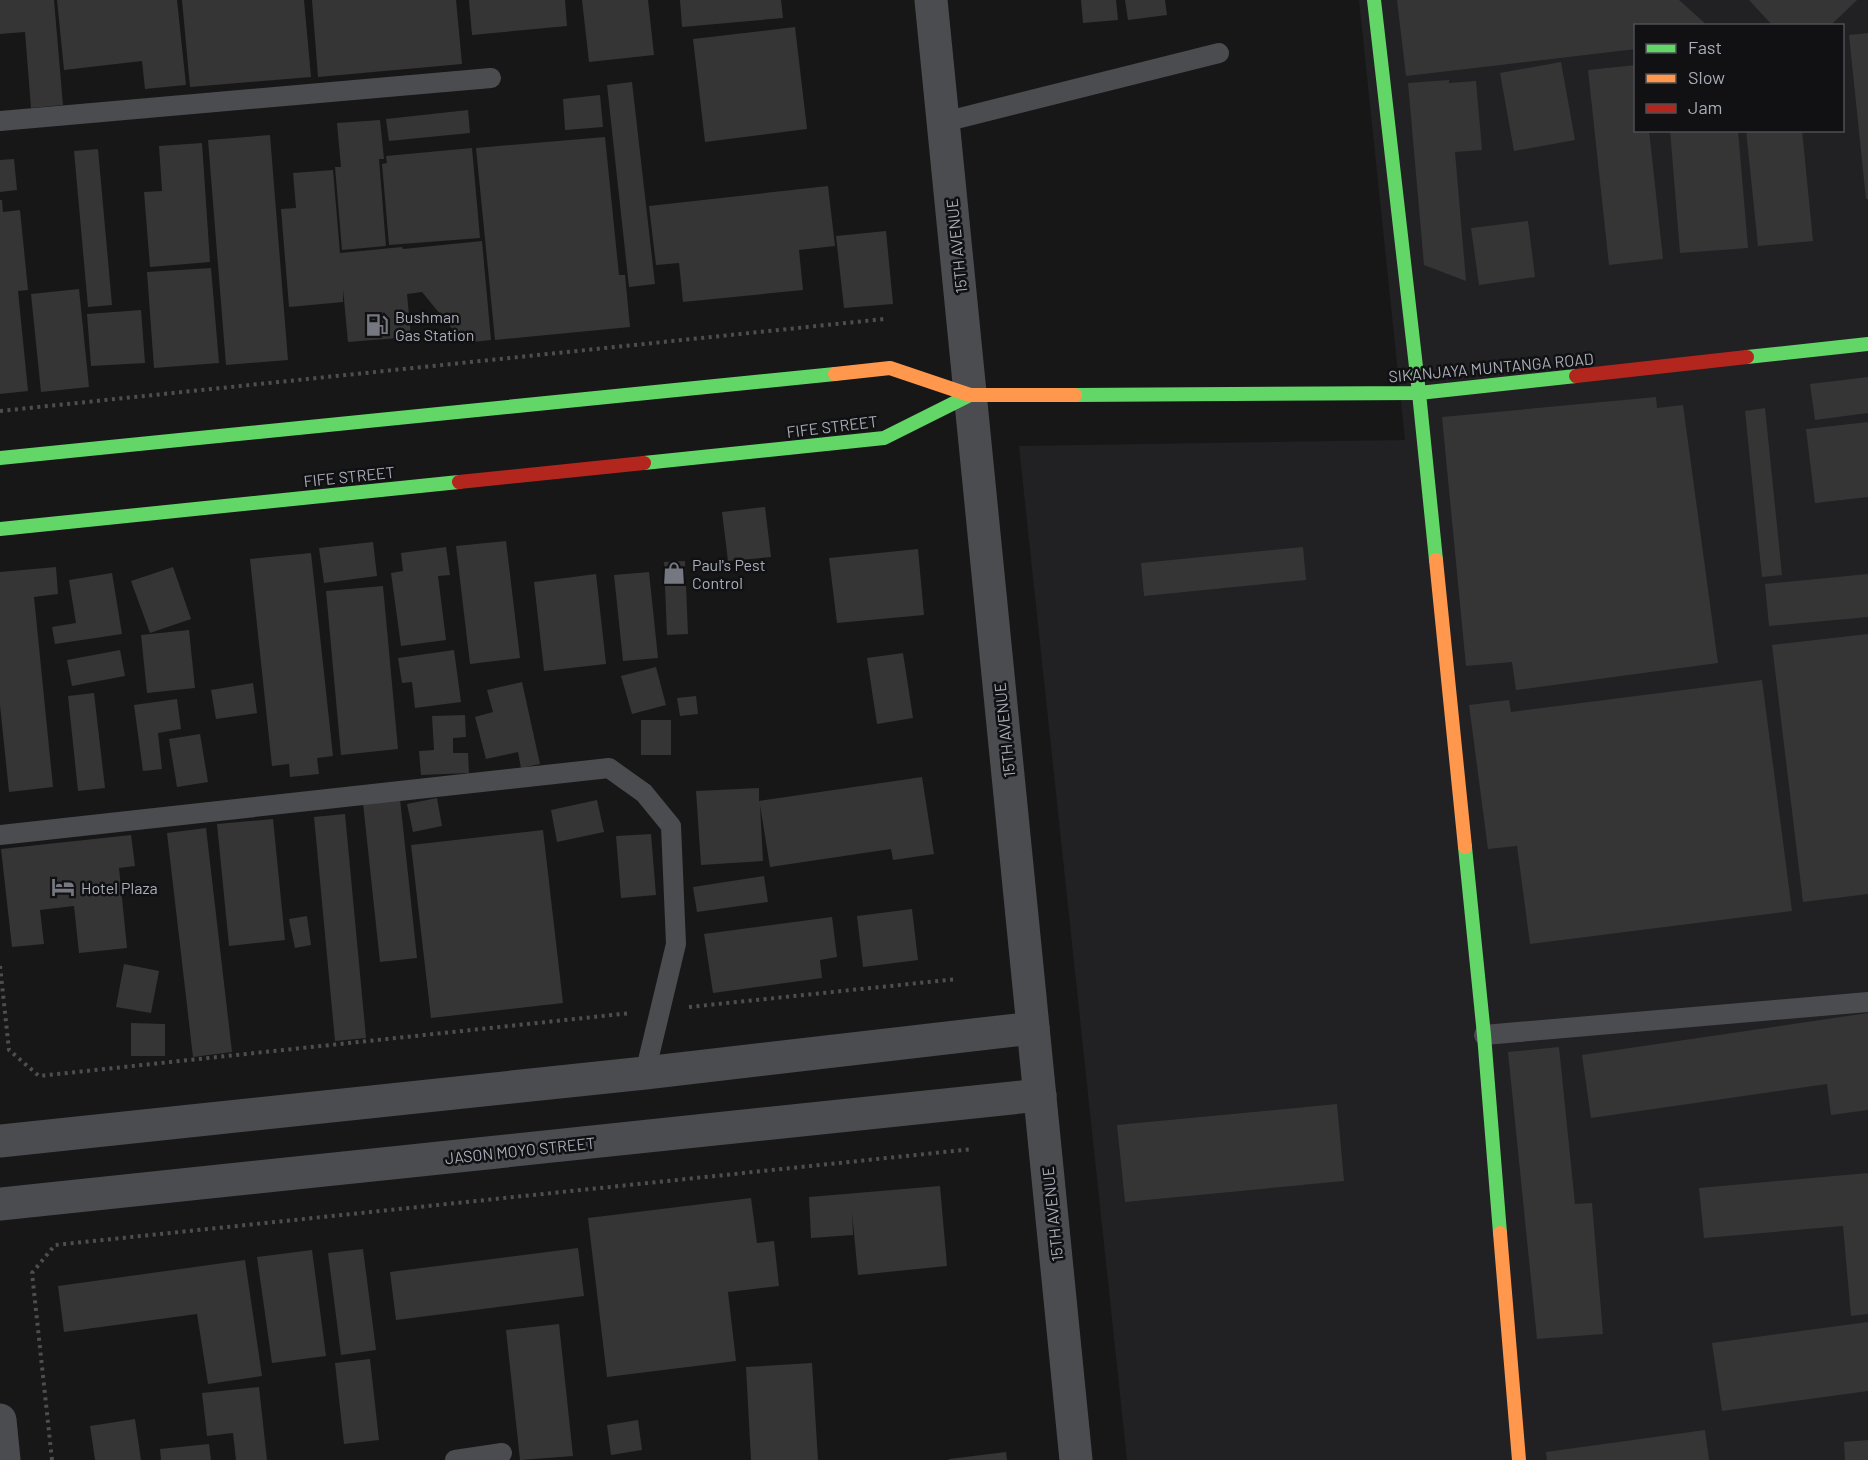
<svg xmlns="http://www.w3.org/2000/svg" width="1868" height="1460" font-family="Barlow,sans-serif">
<rect width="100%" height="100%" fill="#171717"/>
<path fill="#212123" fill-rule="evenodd" d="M1359,0H1868V1460H1127L1019,446L1405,440ZM1636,26H1842V130H1636Z"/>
<g fill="#353536">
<polygon points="0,0 54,0 63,105 31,108 25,32 0,34"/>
<polygon points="57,0 177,0 186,85 145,89 142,61 64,70"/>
<polygon points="182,0 304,0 311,77 190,87"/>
<polygon points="312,0 456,0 462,64 318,77"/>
<polygon points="469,0 565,0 567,26 472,35"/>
<polygon points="582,0 648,0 654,55 589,62"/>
<polygon points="680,0 781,0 783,18 682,27"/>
<polygon points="1081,0 1116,0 1118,20 1083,23"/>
<polygon points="1125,0 1165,0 1167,15 1128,20"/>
<polygon points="1397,0 1679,0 1708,26 1636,26 1636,49 1406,76"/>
<polygon points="1749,0 1857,0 1830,26 1773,26"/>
<polygon points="795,27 807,129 705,142 693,39"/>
<polygon points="1868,33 1868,199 1866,199 1849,35"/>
<polygon points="1561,62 1575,140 1514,151 1500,73"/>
<polygon points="1636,65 1636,130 1649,130 1663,259 1609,265 1588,70"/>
<polygon points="1449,80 1449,83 1476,81 1482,150 1455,152 1466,281 1424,265 1408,83"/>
<polygon points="632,82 655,284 629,287 607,85"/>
<polygon points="600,95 603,127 565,130 563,99"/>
<polygon points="468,110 470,133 389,141 386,119"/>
<polygon points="380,120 384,159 379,159 386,246 342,250 335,167 341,167 337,123"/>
<polygon points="1670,130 1738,130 1748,248 1680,253"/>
<polygon points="1746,130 1802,130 1813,241 1758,246"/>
<polygon points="270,135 288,360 226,365 208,140"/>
<polygon points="605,137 619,275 625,275 630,327 495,340 476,148"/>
<polygon points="202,143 210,262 150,267 144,192 162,191 159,146"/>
<polygon points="472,148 480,238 389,245 382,164 387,163 386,156"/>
<polygon points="98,149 112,305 88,307 74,151"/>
<polygon points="14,159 17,190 0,192 0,160"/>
<polygon points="333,170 340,253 402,247 403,249 482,241 491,340 464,343 422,292 407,294 411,337 348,342 343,289 343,302 289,307 281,209 296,208 293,173"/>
<polygon points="828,186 835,246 799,250 803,290 683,302 679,263 656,265 649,206"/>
<polygon points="0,200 2,200 3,212 20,210 28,290 18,291 28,391 0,394"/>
<polygon points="1528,221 1535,277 1479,285 1471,228"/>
<polygon points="886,231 893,304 844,308 836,236"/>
<polygon points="211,268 219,363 154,368 147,272"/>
<polygon points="79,289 89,387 41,392 31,294"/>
<polygon points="141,310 145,363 91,366 87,314"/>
<polygon points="1868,377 1868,413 1815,420 1810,384"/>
<polygon points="1656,397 1657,408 1683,405 1718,663 1516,690 1512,662 1466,666 1442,417"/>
<polygon points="1765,408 1782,575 1762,577 1745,411"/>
<polygon points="1868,422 1868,497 1815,503 1806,429"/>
<polygon points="765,507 771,557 728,561 722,512"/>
<polygon points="506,541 520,658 470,664 456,546"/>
<polygon points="373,542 377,576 324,583 319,548"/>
<polygon points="446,547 450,575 438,576 446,640 401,646 391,573 403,571 401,553"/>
<polygon points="1303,547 1306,580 1144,596 1141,563"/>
<polygon points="918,549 924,615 837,623 829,558"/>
<polygon points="311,553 333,756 317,758 319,774 290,777 289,764 272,766 250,559"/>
<polygon points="685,561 688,634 667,635 664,562"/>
<polygon points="56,567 58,594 34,597 53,787 9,792 0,705 0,572"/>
<polygon points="173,567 191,619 150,633 131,581"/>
<polygon points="649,572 658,658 623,661 614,575"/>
<polygon points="112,573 122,634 55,644 52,627 76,623 69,580"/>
<polygon points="596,574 606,664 544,671 534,582"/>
<polygon points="1868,574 1868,617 1769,626 1765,584"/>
<polygon points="383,586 398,749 341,755 326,591"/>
<polygon points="189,630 195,688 147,693 141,635"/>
<polygon points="1868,634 1868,894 1803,902 1772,645"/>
<polygon points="120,650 125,676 72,686 67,660"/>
<polygon points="454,650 461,702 415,708 412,682 402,683 398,658"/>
<polygon points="903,653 913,718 877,724 867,658"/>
<polygon points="656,667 666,705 632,714 621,676"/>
<polygon points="1762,680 1792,911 1530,944 1517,846 1488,849 1469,705 1509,700 1511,712"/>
<polygon points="522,682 540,764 521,768 518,752 486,759 475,717 493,712 487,690"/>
<polygon points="253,683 257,713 216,719 211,690"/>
<polygon points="94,693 105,788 78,791 68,696"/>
<polygon points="696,696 698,714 680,716 677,698"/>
<polygon points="177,699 181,729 158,733 162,769 143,771 134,705"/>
<polygon points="465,715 466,737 453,738 453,753 468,753 469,773 421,775 419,751 434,750 432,716"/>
<rect x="641" y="720" width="30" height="35"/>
<polygon points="200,734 208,782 177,787 169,739"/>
<polygon points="922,777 934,854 893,860 891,849 770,867 760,805 763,861 701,865 696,791 759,788 759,801"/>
<polygon points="437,798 442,826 413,832 407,804"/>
<polygon points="400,799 417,958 380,962 363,803"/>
<polygon points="597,800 604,832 557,842 551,810"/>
<polygon points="345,814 366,1038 335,1041 314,817"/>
<polygon points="273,819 285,940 229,946 217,824"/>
<polygon points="206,828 232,1052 193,1057 167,833"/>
<polygon points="543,830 563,1003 431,1018 411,845"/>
<polygon points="651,834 656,895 621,898 616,836"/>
<polygon points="131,835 135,866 119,868 127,948 79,953 74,906 40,910 44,944 12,947 1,849"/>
<polygon points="764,876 768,902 697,912 693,887"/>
<polygon points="912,909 918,960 863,967 857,916"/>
<polygon points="307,916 311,945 295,948 289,919"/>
<polygon points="832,917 837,957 820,960 822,978 713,993 704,934"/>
<polygon points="124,964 159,971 151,1013 116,1007"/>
<polygon points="1868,1013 1868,1110 1831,1115 1827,1084 1591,1118 1582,1055"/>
<polygon points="131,1023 165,1024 165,1056 131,1056"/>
<polygon points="1559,1047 1575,1204 1592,1203 1603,1334 1537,1339 1508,1052"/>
<polygon points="1337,1104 1344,1181 1125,1202 1117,1125"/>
<polygon points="1868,1173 1868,1314 1851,1316 1843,1226 1704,1238 1699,1188"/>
<polygon points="940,1186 947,1266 858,1275 852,1213 853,1235 811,1238 809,1197"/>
<polygon points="751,1198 757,1243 774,1241 779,1286 728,1292 736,1361 607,1377 588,1218"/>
<polygon points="578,1248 584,1296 396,1320 390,1272"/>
<polygon points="363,1249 376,1350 341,1355 328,1253"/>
<polygon points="312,1250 326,1356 272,1363 257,1257"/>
<polygon points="245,1260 262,1376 208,1384 197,1314 64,1332 58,1286"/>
<polygon points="1868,1322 1868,1391 1722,1411 1712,1343"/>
<polygon points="559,1324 573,1456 520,1460 506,1330"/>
<polygon points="370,1359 379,1440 344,1444 335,1363"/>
<polygon points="812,1363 818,1460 751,1460 746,1367"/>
<polygon points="259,1387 267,1460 236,1460 233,1433 207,1436 202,1393"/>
<polygon points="135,1419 141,1460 95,1460 90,1426"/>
<polygon points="638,1420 642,1450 611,1455 607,1425"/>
<polygon points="1705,1430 1709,1460 1547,1460 1546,1452"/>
<polygon points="1868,1440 1868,1460 1845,1460 1844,1442"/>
<polygon points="209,1444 211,1460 161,1460 160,1449"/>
<polygon points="1006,1452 1007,1460 949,1460 949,1459"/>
</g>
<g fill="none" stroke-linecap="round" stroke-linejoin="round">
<g stroke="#4d4e52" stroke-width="4" stroke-dasharray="3 4.5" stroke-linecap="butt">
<polyline points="0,411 884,319"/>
<polyline points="0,966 9,1050 39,1076 631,1013"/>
<polyline points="689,1007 957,979"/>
<polyline points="52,1460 32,1273 55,1245 973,1149"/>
</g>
<g stroke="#4b4c50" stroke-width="20">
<polyline points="0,121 491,78"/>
<polyline points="944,122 1219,53"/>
<polyline points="0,835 609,768 644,793 671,826 676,944 645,1073"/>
<polyline points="1484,1035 1868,1002"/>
<polyline points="455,1460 502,1453"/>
</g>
<g stroke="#4b4c50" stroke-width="33">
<polyline points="931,0 1076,1460"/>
<polyline points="0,1141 645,1073 1033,1028"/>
<polyline points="0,1204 1040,1095"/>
<polyline points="0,1420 4,1460"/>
</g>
<g stroke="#63d668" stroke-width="14">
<polyline points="1374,0 1419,393 1436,560"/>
<polyline points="1747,357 1868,344"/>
<polyline points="1075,395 1419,393 1576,376"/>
<polyline points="0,458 835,374"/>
<polyline points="644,463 884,438 970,395"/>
<polyline points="0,529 459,482"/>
<polyline points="1465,847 1484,1035 1500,1233"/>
</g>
<g stroke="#ff974d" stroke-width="14">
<polyline points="835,374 890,368 970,395 1075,395"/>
<polyline points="1436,560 1465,847"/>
<polyline points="1500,1233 1519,1460"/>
</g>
<g stroke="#b3261e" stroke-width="14">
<polyline points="1576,376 1747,357"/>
<polyline points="459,482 644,463"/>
</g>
</g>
<defs>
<g id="fuel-bare" transform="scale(1.8)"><path d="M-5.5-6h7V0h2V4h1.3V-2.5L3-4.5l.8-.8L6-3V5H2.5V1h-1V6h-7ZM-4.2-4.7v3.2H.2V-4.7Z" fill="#757880" stroke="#111113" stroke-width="2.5" paint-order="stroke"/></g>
<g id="shop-bare" transform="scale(1.8)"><path d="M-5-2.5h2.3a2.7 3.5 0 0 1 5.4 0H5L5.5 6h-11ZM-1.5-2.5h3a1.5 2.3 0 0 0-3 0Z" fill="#757880" stroke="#111113" stroke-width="2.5" paint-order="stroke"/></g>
<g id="hotel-bare" transform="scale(1.8)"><path d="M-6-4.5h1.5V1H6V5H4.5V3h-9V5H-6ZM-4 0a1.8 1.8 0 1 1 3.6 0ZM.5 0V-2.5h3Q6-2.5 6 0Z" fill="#757880" stroke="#111113" stroke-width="2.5" paint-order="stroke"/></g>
</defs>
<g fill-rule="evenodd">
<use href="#fuel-bare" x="377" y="325"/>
<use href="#shop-bare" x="674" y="573"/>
<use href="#hotel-bare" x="63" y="887"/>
</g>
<g text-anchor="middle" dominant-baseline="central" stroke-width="5" stroke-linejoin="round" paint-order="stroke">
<g font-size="16" fill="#a8adb8" stroke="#111113">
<text transform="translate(956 246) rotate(-96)">15TH AVENUE</text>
<text transform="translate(1491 367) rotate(-5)">SIKANJAYA MUNTANGA ROAD</text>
<text transform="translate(832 426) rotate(-7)">FIFE STREET</text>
<text transform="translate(349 476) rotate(-6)">FIFE STREET</text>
<text transform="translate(1004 730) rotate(-96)">15TH AVENUE</text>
<text transform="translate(520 1150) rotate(-6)">JASON MOYO STREET</text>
<text transform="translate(1052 1214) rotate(-96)">15TH AVENUE</text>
</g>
<g font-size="16" fill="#a8adb8" stroke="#111113" text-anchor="start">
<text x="395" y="316">Bushman<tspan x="395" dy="18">Gas Station</tspan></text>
<text x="692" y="564">Paul's Pest<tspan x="692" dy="18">Control</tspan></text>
<text x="81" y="887">Hotel Plaza</text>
</g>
</g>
<rect x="1634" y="24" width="210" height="108" fill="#111113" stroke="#4d4f55" stroke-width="1.5"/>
<rect x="1646" y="44" width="30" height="9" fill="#63d668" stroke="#4d4f55" stroke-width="1.5"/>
<text x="1688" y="54" font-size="18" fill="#a8adb8">Fast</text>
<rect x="1646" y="74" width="30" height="9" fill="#ff974d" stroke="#4d4f55" stroke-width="1.5"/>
<text x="1688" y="84" font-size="18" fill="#a8adb8">Slow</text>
<rect x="1646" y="104" width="30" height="9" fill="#b3261e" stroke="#4d4f55" stroke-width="1.5"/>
<text x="1688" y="114" font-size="18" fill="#a8adb8">Jam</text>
</svg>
